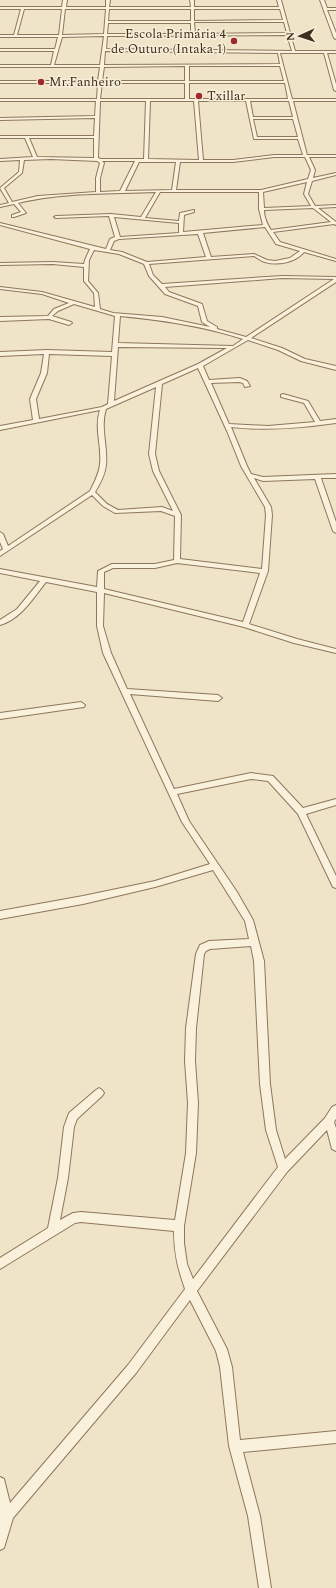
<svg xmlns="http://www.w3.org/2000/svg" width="336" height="1588" font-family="Spectral,serif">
<rect width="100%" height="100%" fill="#f0e4c8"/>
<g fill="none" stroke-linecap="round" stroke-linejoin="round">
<g stroke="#8d765c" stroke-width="2">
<g id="minor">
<path d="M63,0H67L66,7H106V0H110L109,7H191L190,0H194V7H279L277,0H281L295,51H336V53H327L336,84V91L334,90L324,53H280L292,99H336V101H293L307,155H336V157H309L315,170L313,178L336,173V175L312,181L308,194L315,206L336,205V207L318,208L336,222V225L334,224L273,232L280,242L336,259V261L304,252C296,262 278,266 265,262C261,261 258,258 254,256L149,264L153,275L162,284L282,276L336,277V282L251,338L282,348L305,359L336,366V370L301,361L278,350L248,340L203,366L209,380L240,378L247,381L250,386L245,387L243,383L239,382L211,383L229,424L268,426L315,422L304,403L281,397V395L283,394L308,401L320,421L336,419V423C301,428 266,431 231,427L247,466L251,474L263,477L336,474V478H321L336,522V533L333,531L315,479L263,481L254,478L271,507L272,515L268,571L249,624L297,639L336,649V653L294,643L244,627L104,593L103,626L111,653L127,689L218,695L222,698L218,701L130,694L174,789L251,773L273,776L303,808L336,799V805L306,814L336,876V888L333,887L332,885L298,814L268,781L251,779L177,794L189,821L237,892L253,920L264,961L270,1084L276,1130L285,1159L325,1118L332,1107L336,1105V1119L334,1122L336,1128V1151L332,1149L327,1130L287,1172L197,1291L227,1349L232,1367L240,1440L336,1431V1443L243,1452L260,1516L271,1588H259L248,1516L229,1446L220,1367L216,1351L190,1300L136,1373L13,1518L4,1548L0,1550V1477L4,1479L10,1503L128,1365L185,1289C178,1269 174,1253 174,1231L81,1222L75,1223L0,1269V1258L48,1228L58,1178L64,1127L69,1113L96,1090L99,1088L102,1090L104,1093L102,1096L77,1119L74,1127L68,1178L60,1220L73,1213L81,1212L175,1220L186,1153L188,1103L185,1061L186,1028L196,954L200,945L209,941L249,939L245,921L213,870L155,887L83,904L0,919V911L83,896L155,881L210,864L182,822L103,653L97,626V592L46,582C33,598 21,619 0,625V620L17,609L40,581L0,573V569L97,587L98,571L112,564H155L174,560L175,516L161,511L115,513L103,506L92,495L0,556V551L3,549L0,542V532L3,534L8,546L90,491C94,483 99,474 100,464C102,446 94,428 100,410L0,430V426L33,420L30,399L41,373L44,354L0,356V352L47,350L112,352L115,316L74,304L58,311L52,316L71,322L72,323L69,325L49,319L0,321V317L48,316L54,309L69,303L42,294L0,289V287L42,292L95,307L94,293L84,281V267L53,264L0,265V263L53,262L84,264L85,260L90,249L0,225V223L106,249L110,239L115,237L109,216L56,218L54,217L56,216L111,214L141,217L156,192C110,194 63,192 18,203L26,213L14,217H12V215L21,212L14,204L0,207V205L9,203L0,188L19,172L20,160L0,161V159L33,157L25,138H0V136H94L95,118L0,120V118L95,116L96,101H0V99H97L98,83H0V81H98L100,67H0V65H51L54,51H0V49H55L58,37H0V35H14L21,9H0V7H62ZM24,9H62L59,35H17ZM65,9H106L104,34L62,35ZM109,9H191V21H108ZM194,9H280L283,20L194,21ZM194,22H284L287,33L195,34ZM108,23H191V34H107ZM287,35L292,51L106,49L107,36ZM104,36L100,65H54L62,37ZM105,51L278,53L280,64L104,65ZM185,66V81H102L104,67ZM189,66H280L284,81H189ZM102,83H185V99H100ZM189,83H285L288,99H189ZM100,101H146L144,159H101L98,158ZM150,101H194L199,160L148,159ZM198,101H246L254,139H298L303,155H274L233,160H203ZM250,101H289L293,117H253ZM253,119H293L298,137H257ZM29,138H94V158L37,157ZM274,157H305L311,170L308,179L261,190H176L180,162H233ZM51,159L97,161L100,163L96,178V192L38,196L12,202L4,188L22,173L24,160ZM102,161H135L120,191L100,192V178L104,163ZM139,162H176L172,190L125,191ZM307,182L304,194L311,206L264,208L263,192ZM160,192H259V209L263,225L183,232L184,215L194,212V210L180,213L179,221L145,218ZM313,208L331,222L271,230C267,224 264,217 264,210ZM114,217L179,223V233L120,237ZM265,227L276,244L300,251L290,258L275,261L267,260L254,254L211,257L203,233ZM198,234L206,257L147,262L122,252L110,250L114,241L119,239ZM94,250L119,254L144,264L149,276L165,294L198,306L202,322L210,327L162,317L113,313L100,309L98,293L88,281L89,260ZM282,278L334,279L246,337L217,329V327L207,321L202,304L169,292L165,287ZM120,316C162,320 203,326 243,339L233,346L118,343ZM118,347L227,348L198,364L114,401ZM49,354L112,356L108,404L102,407L39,419L36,399L47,373ZM198,368L227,431L241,466L265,507L266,515L262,569L180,559L181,515L159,471L155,454L162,384ZM156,387L149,454L153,471L173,511L162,507L118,510L107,504L95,492C100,484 105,475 106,465C108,446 100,428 106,409ZM177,563L260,573L243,622L104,589V572L113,568H155ZM251,946L254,961L260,1084L266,1130L278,1167L193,1279L187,1264L184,1243V1226L196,1153L198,1103L195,1061L196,1028L204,954L206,951L210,949Z"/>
<polygon points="320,0 324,0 327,8 336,8 336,10 327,10 336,33 336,39 334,38"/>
<polygon points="81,702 85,705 84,707 0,719 0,713"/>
</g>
</g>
<use href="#minor" fill="#faf1dc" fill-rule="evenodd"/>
</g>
<g fill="#9e2a2b" stroke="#f7eed8" stroke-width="1.5">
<circle cx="234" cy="41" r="4"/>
<circle cx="41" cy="82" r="4"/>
<circle cx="199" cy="96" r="4"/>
</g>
<g text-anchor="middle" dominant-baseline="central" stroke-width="3" stroke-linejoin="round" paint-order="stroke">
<g font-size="13" fill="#3d2e20" stroke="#f7eed8" text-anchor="start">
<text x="226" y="34" text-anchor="end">Escola Primária 4<tspan x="226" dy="15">de Outuro (Intaka 1)</tspan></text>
<text x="49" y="82">Mr.Fanheiro</text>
<text x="207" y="96">Txillar</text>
</g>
</g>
<g transform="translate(300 36) rotate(267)" stroke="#f7eed8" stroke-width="3" paint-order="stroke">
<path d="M0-3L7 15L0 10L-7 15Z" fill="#3d2e20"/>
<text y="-6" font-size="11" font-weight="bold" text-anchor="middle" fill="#3d2e20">N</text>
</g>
</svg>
